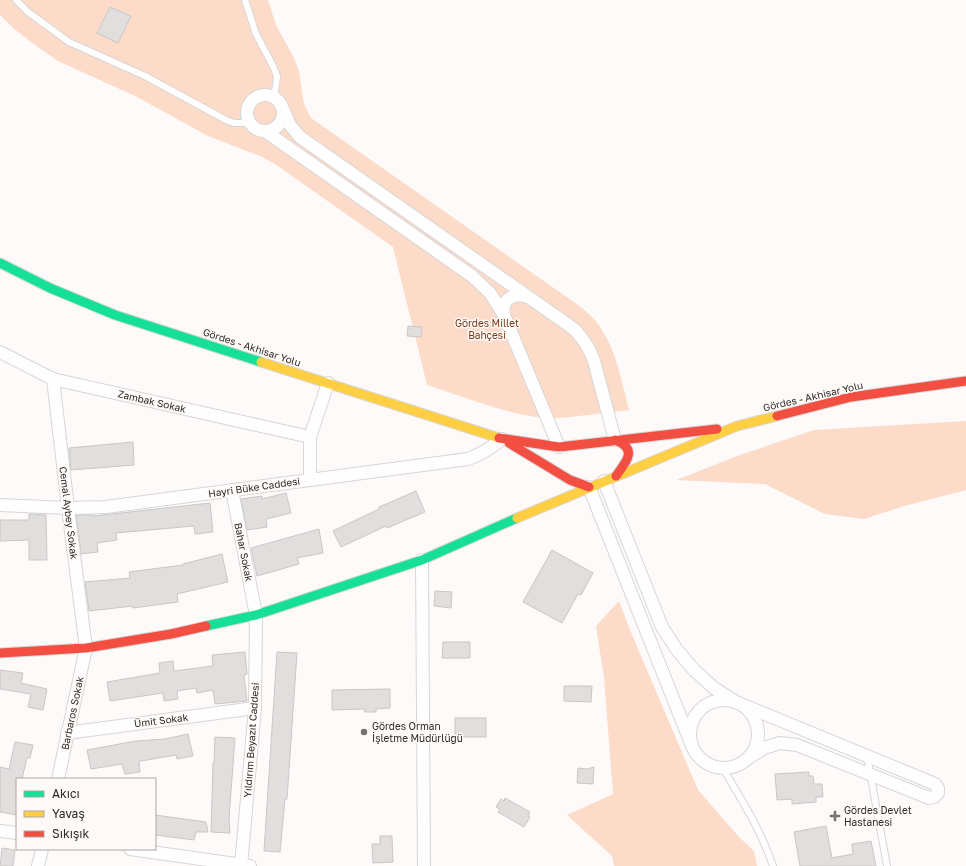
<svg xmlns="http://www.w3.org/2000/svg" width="966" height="866" font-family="'Golos Text',sans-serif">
<rect width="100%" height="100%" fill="#fdfaf9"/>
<g fill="#fcdbc9">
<path d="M0,0H268L276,25L293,56L299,71L304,104L311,118L581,307C589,314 597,321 602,330C617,353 622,383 629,410C605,412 580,417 556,418C517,419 465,397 427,385L393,247L275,164L260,156L208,136L135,96L58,61L35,45L13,28L0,15Z"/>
<polygon points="966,421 966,490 901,507 864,519 825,514 765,484 676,480 740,455 814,430"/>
<polygon points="619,601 632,635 698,790 739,837 754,851 757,866 614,866 612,856 567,815 613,794 604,678 596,626"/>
</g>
<g fill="#e1dfde" stroke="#c9c7c6">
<polygon points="110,7 131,16 118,43 97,33"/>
<polygon points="408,326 422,327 421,337 407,336"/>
<polygon points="133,442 134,465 71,470 69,448"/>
<polygon points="416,491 425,512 387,528 386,526 341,547 333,531 379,509 379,507"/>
<polygon points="286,493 291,513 266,519 267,527 247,530 241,499 262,496 262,499"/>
<polygon points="210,503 213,532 195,534 194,526 116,533 117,540 97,543 98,552 81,554 76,515 94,515 94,516"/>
<polygon points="29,514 46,515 47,560 29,560 29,540 0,541 0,520 29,520"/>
<polygon points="319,529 323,553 297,558 299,564 257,576 251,548"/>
<polygon points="552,550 593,573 581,595 578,594 562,623 523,602"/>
<polygon points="222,554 228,582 177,594 178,602 133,608 133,606 89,611 85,582 130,578 129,572 183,565 183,564"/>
<polygon points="435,591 452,592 451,608 434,606"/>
<polygon points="443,642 470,642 470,658 442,658"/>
<polygon points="245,652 247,674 244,675 247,701 215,704 213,690 197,693 196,688 177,691 178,699 164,701 163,693 110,701 107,682 160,673 159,663 173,661 174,671 213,666 212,655"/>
<polygon points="277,652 297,653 287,799 285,799 280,852 264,851"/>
<polygon points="0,670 23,673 21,683 47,689 43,710 28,707 31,694 0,689"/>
<polygon points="564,686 592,686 591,702 564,701"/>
<polygon points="390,689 390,708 376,709 376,712 365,712 364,709 332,710 332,690"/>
<rect x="455" y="718" width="31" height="19"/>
<polygon points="188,734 193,756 177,759 176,755 141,761 139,762 140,772 125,774 122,764 91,769 87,750 136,741 165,739"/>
<polygon points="215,737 235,738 229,818 230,833 211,832 213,763 214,763"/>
<polygon points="15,742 33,745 30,758 27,758 22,779 17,779 17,815 0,812 0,767 9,769"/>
<polygon points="594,767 593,784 577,783 578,768 587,769"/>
<polygon points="809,772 809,776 813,776 814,784 822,784 823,797 816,797 816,802 792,804 792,799 777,800 775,774"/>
<polygon points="505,798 530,812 528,816 530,817 524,827 498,812 500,809 496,807 501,799 504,801"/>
<polygon points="155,815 206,822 208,832 196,832 194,840 155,835"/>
<polygon points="826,826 832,858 853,854 852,844 871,841 876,866 800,866 794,832"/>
<polygon points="380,836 392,836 393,862 373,863 372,844 380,844"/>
<polygon points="2,848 15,850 13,866 0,866"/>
</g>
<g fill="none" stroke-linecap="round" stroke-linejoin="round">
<g stroke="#d8d6d5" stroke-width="8">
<g id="lane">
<polyline points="16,0 28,12 69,42 145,76 226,120 234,123 250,123"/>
<polyline points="245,0 256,34 273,66 277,76 276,86 274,96"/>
<polyline points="867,756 887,866"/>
<path d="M722,767C741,799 761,830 773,866"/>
</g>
</g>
<g stroke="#d8d6d5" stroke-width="14">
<g id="street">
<circle cx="265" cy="113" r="18"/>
<polyline points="284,111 290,125 300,137 567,324 576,331 584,341 590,351 594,361 615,440"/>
<polyline points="265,131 472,276 490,293 504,315 559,447"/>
<path d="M504,315C501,298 514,293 528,297"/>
<polyline points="0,352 53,379 310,437"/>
<polyline points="53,379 68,508 86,648 58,779"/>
<polyline points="310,479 310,437 328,383"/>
<polyline points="604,481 662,627 677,650 694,670 714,688 736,702 935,784 938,788 938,793 934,797 929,798 797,745 780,743 764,748 747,759"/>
<polyline points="589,487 692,746"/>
<polyline points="232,490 256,615 255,708 241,866"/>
<path d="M0,505L68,508L106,507L468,459C482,454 491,448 502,439"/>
<polyline points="422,560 424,866"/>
<circle cx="724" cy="734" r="34"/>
<polyline points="67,733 255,708"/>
<polyline points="0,831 17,833"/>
<polyline points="130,849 250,866"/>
<polyline points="38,866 42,849"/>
</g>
</g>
<g stroke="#d8d6d5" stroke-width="11">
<g id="fast">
<polyline points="0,263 50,288 115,315 261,362"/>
<polyline points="206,626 256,615 422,560 517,518"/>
</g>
</g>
<g stroke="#d8d6d5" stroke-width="11">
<g id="slow">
<polyline points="261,362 499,438"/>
<polyline points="517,518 737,426 777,416"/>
</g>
</g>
<g stroke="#d8d6d5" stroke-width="11">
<g id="jam">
<polyline points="777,416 851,397 966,381"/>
<polyline points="499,438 559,447 717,429"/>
<path d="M615,440C638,449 627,461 616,476"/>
<polyline points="509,443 570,480 589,487"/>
<polyline points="0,653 86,648 171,634 206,626"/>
</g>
</g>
<use href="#lane" stroke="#fffefe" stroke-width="6"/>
<use href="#street" stroke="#fffefe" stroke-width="12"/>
<use href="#fast" stroke="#16e098" stroke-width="9"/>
<use href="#slow" stroke="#ffcf43" stroke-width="9"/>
<use href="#jam" stroke="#f24e42" stroke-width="9"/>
</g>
<g fill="#767372" stroke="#fff9f7" stroke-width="1.5">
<circle cx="364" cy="732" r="4"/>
<path d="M833 810h4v4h4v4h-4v4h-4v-4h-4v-4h4z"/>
</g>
<g text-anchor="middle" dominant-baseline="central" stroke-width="3" stroke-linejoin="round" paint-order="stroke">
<g font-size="10" fill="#733b16" stroke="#fff9f7">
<text x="487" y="323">Gördes Millet<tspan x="487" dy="12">Bahçesi</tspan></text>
</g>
<g font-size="10" fill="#2d2b2a" stroke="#fff9f7">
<text transform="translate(252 347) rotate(18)">Gördes - Akhisar Yolu</text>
<text transform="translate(813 396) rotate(-13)">Gördes - Akhisar Yolu</text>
<text transform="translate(152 401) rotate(13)">Zambak Sokak</text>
<text transform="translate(254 487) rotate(-8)">Hayri Büke Caddesi</text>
<text transform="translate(69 513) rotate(83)">Cemal Aybey Sokak</text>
<text transform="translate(244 552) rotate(79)">Bahar Sokak</text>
<text transform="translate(72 713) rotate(-78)">Barbaros Sokak</text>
<text transform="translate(161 720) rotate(-7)">Ümit Sokak</text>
<text transform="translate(251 740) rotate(-86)">Yıldırım Beyazıt Caddesi</text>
</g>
<g font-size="10" fill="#2d2b2a" stroke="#fff9f7" text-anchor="start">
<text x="372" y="726">Gördes Orman<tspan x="372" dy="12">İşletme Müdürlüğü</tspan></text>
<text x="844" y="810">Gördes Devlet<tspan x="844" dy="12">Hastanesi</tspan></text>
</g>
</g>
<rect x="16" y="778" width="140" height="72" fill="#fff9f7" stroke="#aba7a5"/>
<rect x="24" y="791" width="20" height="6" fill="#16e098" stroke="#aba7a5"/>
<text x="52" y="798" font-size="12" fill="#2d2b2a">Akıcı</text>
<rect x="24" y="811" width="20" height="6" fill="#ffcf43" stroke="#aba7a5"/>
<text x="52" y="818" font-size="12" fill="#2d2b2a">Yavaş</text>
<rect x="24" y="831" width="20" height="6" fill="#f24e42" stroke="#aba7a5"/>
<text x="52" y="838" font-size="12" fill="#2d2b2a">Sıkışık</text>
</svg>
